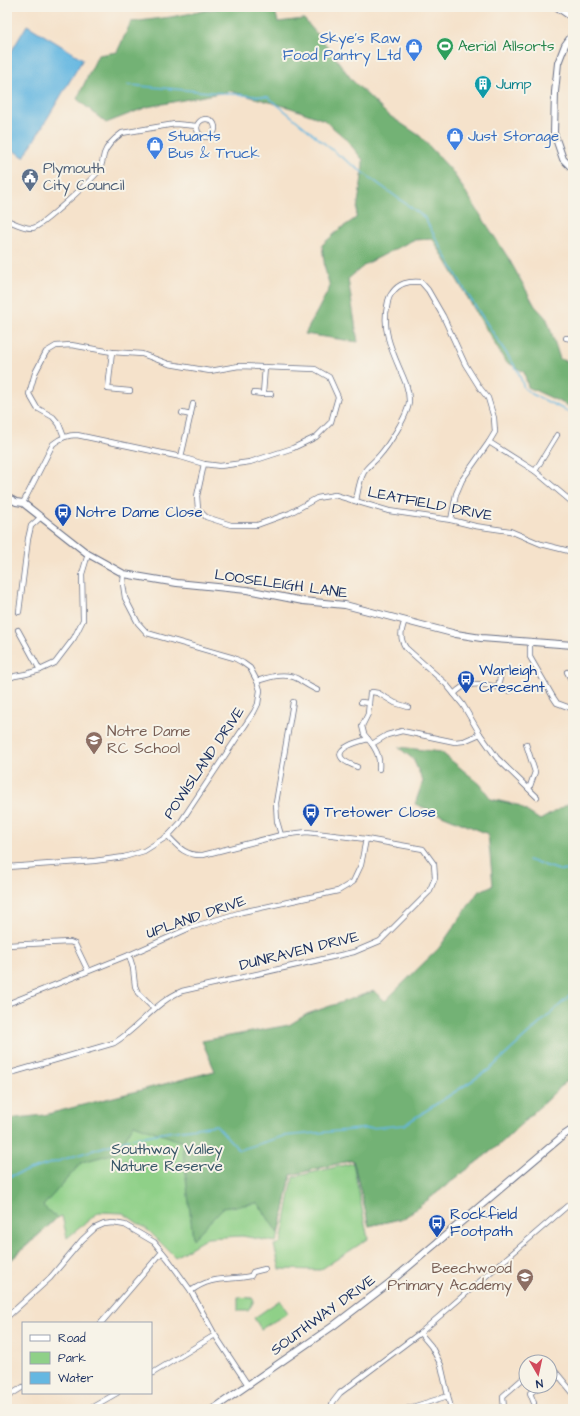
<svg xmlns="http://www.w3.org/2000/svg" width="580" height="1416" font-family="'Architects Daughter',sans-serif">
<rect width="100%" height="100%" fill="#f7f3e8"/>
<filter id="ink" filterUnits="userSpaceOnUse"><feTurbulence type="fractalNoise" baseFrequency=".025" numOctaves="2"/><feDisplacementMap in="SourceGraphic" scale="8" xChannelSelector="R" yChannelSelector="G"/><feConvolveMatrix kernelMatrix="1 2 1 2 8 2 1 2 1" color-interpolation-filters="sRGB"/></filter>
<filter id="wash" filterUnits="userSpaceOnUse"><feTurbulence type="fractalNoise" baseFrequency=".012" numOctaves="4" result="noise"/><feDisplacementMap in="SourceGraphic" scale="16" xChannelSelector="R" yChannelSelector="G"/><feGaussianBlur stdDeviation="0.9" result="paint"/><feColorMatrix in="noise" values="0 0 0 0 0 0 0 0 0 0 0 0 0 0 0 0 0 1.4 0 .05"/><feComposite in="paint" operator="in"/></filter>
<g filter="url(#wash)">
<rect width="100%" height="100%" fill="#f5e2cb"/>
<g fill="#8fd088" stroke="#558073">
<polygon points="215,1071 573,1075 500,1144 404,1218 369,1226 353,1160 291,1175 279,1235 276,1242 242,1236 207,1238 175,1257 149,1231 123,1213 99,1212 67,1238 62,1216 57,1218 9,1262 7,1126"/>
<polygon points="353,1163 368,1239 320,1270 280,1269 274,1245 281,1243 293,1177"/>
<polygon points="238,1297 252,1298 254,1301 248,1311 238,1311"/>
<polygon points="280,1300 288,1313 261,1329 254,1318"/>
</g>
<g fill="#73b274" stroke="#477069">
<path d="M225,7H274L278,22L304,19L323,41L352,80L387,114L420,136L452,171L509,259L535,306L547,319L560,359L573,363V408L528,387L524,372L505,361L433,239L413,240L366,264L348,279L358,342L305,334L330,287L325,269L322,245L340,229L356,218C358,198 363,179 363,160L345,138L324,120L291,108L230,91L147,107L106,123L77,99L98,55L117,52L131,22L171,17Z"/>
<polygon points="398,747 441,752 480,784 491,799 517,805 540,820 573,801 573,1075 500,1144 404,1218 369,1226 353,1160 291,1175 279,1235 258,1203 223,1208 193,1239 182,1142 134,1124 116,1153 82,1162 43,1206 57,1218 7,1263 7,1120 16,1118 44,1115 215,1071 202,1041 289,1025 307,1014 374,991 385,1001 439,948 478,892 493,885 488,834 415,804 423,781 413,759"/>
</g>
<polygon fill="#65b7e1" stroke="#4073a0" points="27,25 83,59 24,157 7,147 7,59"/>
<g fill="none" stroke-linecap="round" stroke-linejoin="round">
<g stroke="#65b7e1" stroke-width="1.5">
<polyline points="128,85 268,97 336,153 424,217 466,292 518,371 524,388 532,394 573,414"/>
<polyline points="528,860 559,870 573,871"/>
<polyline points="176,1131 216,1125 239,1150 284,1136 404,1125 490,1069 573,993"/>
<polyline points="133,1138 174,1131"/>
<polyline points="7,1177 129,1139"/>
</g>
</g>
</g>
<g filter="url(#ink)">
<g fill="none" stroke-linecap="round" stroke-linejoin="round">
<g stroke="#676e84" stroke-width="6">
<g id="street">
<circle cx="206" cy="128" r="9"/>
<path d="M7,220C14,223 25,229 33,228C41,227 95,177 100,169C102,164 103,159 104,154C107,145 115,138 122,133L175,124L197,126"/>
<polyline points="566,338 573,339"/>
<polyline points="112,352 108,389 130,391"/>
<polyline points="265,367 263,394 271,394"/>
<polyline points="254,393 263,394"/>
<polyline points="182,413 191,415"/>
<polyline points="489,442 535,471 573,503"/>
<polyline points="181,457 193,404"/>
<polyline points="204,464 197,496 198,509 206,517 231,525 257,525 290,513 317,498 335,495 389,511 451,520 475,526 510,531 541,544 573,552"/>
<polyline points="535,471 557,435"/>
<path d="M356,501C358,491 359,481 364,472C368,466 374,462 379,456C388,446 409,414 409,401C409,390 405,381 401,372C392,351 382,330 387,307C388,302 388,297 392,293C399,283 408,281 421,282L428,290L443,316L465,364L480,388L488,398L494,418L495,432L489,442L462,480L456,494L451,520"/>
<path d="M23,503L53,444C60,438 67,435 77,435L181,457L204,464L220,466L250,462L293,448L316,437L331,422L338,397L329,377L315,369L239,366L210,371L169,364L142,354L112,352L71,345L56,346L46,352L35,373L29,394L37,408L53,417L59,424L64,437"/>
<polyline points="19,612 28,539 31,526 41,517"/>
<path d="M405,620C401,631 399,638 406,648L446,684L463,705L480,734L497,758L537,797"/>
<polyline points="18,630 40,670"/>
<polyline points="530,641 530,657 553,697 557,703 573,709"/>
<polyline points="567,672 573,683"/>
<polyline points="7,679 15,676 26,674 40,670 55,663 74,638 83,620 82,574 88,554"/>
<path d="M257,681C270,677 285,672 298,679C304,683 310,687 317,690"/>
<polyline points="498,686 501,674"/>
<path d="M454,694C458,690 462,686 468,685C481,683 497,686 509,691"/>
<polyline points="361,702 369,703"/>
<polyline points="408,707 395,703 378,693 372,692 370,693 368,714 362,726 364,734 372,744 387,735 402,731 455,742 464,741 480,734"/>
<path d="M372,744C378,753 380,759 379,769"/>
<polyline points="526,744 535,772 529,789"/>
<path d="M357,767C353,765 343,762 341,757C336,747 361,741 368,739"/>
<polyline points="281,835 277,821 276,803 293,702"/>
<polyline points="7,867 94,861 124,857 144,851 168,836 180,823 254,712 258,704 260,690 257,681 250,668 243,663 234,658 147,633 138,623 125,598 123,584 124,574"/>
<polyline points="7,945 70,942 75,944 88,971"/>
<polyline points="129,955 133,968 135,986 138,993 154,1009"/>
<polyline points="7,1004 129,955 192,927 242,912 338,891 353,882 361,865 366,839"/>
<path d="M7,1074L114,1043C139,1028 155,1002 182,991L354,952L380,941L429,892L435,878L434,864L423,849L366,839L307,832L281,835L203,855C186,856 179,848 168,836"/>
<path d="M191,1291C212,1275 228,1281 251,1276L253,1272L265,1269"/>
<polyline points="7,1317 50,1278 82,1240 95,1228 104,1224 113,1223 125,1225 154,1242 168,1259 191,1291 215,1335 248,1385"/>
<polyline points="101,1323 162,1252"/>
<polyline points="420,1333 431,1346 441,1365 451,1409"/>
<polyline points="543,1362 547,1362"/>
<polyline points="550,1365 573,1393"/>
<polyline points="151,1374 215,1335"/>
<polyline points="550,1381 559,1377"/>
<polyline points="7,1397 23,1387"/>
<polyline points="534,1403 530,1393 541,1386"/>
<polyline points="89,1409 117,1393"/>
<polyline points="331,1409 333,1402 340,1393 420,1333 573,1201"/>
<polyline points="406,1409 448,1396"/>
<polyline points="504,1409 503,1396 526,1376"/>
</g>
</g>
<g stroke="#676e84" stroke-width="8">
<g id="secondary">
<polyline points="557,7 573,18"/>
<polyline points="573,34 565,45 558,63 555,92 554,133 563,159 573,169"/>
<polyline points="7,497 16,502 23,503 88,554 124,574 177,583 247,590 303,601 345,605 456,634 481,638 573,645"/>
<polyline points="213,1409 333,1326 388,1284 564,1135 573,1129"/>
</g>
</g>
<use href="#street" stroke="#fff" stroke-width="4.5"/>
<use href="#secondary" stroke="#fff" stroke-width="6"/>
</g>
</g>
<defs>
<g id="stadium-pin" transform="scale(0.9)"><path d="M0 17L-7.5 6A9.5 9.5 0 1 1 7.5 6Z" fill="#2e9e5b" stroke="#f7f3e8"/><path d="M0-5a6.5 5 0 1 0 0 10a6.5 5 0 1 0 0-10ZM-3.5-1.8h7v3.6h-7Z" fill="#fff"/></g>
<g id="shop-pin" transform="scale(0.9)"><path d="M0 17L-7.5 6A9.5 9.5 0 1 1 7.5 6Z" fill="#3f7fe0" stroke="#f7f3e8"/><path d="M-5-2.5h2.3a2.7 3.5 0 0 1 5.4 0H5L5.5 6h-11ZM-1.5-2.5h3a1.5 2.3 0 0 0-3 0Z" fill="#fff"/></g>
<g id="building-pin" transform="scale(0.9)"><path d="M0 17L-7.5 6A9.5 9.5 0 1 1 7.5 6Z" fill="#0f9aa8" stroke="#f7f3e8"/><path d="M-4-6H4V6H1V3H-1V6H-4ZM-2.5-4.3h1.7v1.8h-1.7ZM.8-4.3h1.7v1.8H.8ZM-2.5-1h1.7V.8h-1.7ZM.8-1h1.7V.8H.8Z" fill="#fff"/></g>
<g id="civic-pin" transform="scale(0.9)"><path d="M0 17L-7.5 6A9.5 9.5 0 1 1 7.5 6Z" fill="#5c6f8a" stroke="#f7f3e8"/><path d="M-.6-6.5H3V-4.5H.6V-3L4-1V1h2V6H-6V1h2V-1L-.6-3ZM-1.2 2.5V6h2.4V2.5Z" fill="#fff"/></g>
<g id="bus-pin" transform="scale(0.9)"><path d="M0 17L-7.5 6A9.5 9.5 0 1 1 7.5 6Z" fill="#1a4fb4" stroke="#f7f3e8"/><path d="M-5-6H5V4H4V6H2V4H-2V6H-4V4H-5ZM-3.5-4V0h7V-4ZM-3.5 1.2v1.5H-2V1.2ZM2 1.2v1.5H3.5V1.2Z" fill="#fff"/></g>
<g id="school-pin" transform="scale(0.9)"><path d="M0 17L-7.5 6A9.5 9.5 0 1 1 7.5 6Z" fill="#8d6e63" stroke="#f7f3e8"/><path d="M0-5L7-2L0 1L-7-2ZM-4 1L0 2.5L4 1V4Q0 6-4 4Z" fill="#fff"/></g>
</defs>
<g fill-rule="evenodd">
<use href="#stadium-pin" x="445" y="46"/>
<use href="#shop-pin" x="414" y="47"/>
<use href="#building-pin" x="483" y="84"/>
<use href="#shop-pin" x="455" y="136"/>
<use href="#shop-pin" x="155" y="145"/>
<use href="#civic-pin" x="30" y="177"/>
<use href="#bus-pin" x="63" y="512"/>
<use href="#bus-pin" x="466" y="679"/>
<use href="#school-pin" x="94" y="740"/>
<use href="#bus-pin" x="311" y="812"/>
<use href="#bus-pin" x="437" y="1223"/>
<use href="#school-pin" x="525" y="1277"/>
</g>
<g text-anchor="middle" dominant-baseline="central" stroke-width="4" stroke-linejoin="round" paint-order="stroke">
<g font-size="15" fill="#366cbe" stroke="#f7f3e8" text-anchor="start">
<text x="401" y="38" text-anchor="end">Skye's Raw<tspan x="401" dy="17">Food Pantry Ltd</tspan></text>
<text x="168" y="136">Stuarts<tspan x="168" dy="17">Bus &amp; Truck</tspan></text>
<text x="468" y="136">Just Storage</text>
</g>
<g font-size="15" fill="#27864d" stroke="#f7f3e8" text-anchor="start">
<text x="458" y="46">Aerial Allsorts</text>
</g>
<g font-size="15" fill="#0d838f" stroke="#f7f3e8" text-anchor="start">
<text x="496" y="84">Jump</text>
</g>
<g font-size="15" fill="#4e5e75" stroke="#f7f3e8" text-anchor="start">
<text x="43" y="168">Plymouth<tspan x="43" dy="17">City Council</tspan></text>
</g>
<g font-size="15" fill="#1b2f5e" stroke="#f7f3e8">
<text transform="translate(430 504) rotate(11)">LEATFIELD DRIVE</text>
<text transform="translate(281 584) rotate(8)">LOOSELEIGH LANE</text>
<text transform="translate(204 763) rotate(-56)">POWISLAND DRIVE</text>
<text transform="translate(196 917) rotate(-19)">UPLAND DRIVE</text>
<text transform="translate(299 951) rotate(-14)">DUNRAVEN DRIVE</text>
<text transform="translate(323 1315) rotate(-36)">SOUTHWAY DRIVE</text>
</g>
<g font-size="15" fill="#164399" stroke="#f7f3e8" text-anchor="start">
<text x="76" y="512">Notre Dame Close</text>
<text x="479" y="670">Warleigh<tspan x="479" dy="17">Crescent</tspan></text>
<text x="324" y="812">Tretower Close</text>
<text x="450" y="1214">Rockfield<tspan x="450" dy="17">Footpath</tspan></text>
</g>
<g font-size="15" fill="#785e54" stroke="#f7f3e8" text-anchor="start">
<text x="107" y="731">Notre Dame<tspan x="107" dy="17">RC School</tspan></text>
<text x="512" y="1268" text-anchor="end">Beechwood<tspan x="512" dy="17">Primary Academy</tspan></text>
</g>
<g font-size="15" fill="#385768" stroke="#f7f3e8">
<text x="167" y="1149">Southway Valley<tspan x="167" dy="17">Nature Reserve</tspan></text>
</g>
</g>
<rect width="580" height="1416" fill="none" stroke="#f7f3e8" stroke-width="24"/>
<rect x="22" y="1322" width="130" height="72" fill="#f7f3e8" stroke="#9fa5b1"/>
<rect x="30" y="1335" width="20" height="6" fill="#ffffff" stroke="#9fa5b1"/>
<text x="58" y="1342" font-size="12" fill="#1b2f5e">Road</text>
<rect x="30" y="1352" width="20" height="12" fill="#8fd088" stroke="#9fa5b1"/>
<text x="58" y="1362" font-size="12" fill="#1b2f5e">Park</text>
<rect x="30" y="1372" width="20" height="12" fill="#65b7e1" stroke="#9fa5b1"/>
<text x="58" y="1382" font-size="12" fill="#1b2f5e">Water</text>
<g transform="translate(538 1374) rotate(171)"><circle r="19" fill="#f7f3e8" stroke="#9fa5b1"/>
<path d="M0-3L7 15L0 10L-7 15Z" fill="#d1495b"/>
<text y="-6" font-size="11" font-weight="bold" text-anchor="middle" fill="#1b2f5e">N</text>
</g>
</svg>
